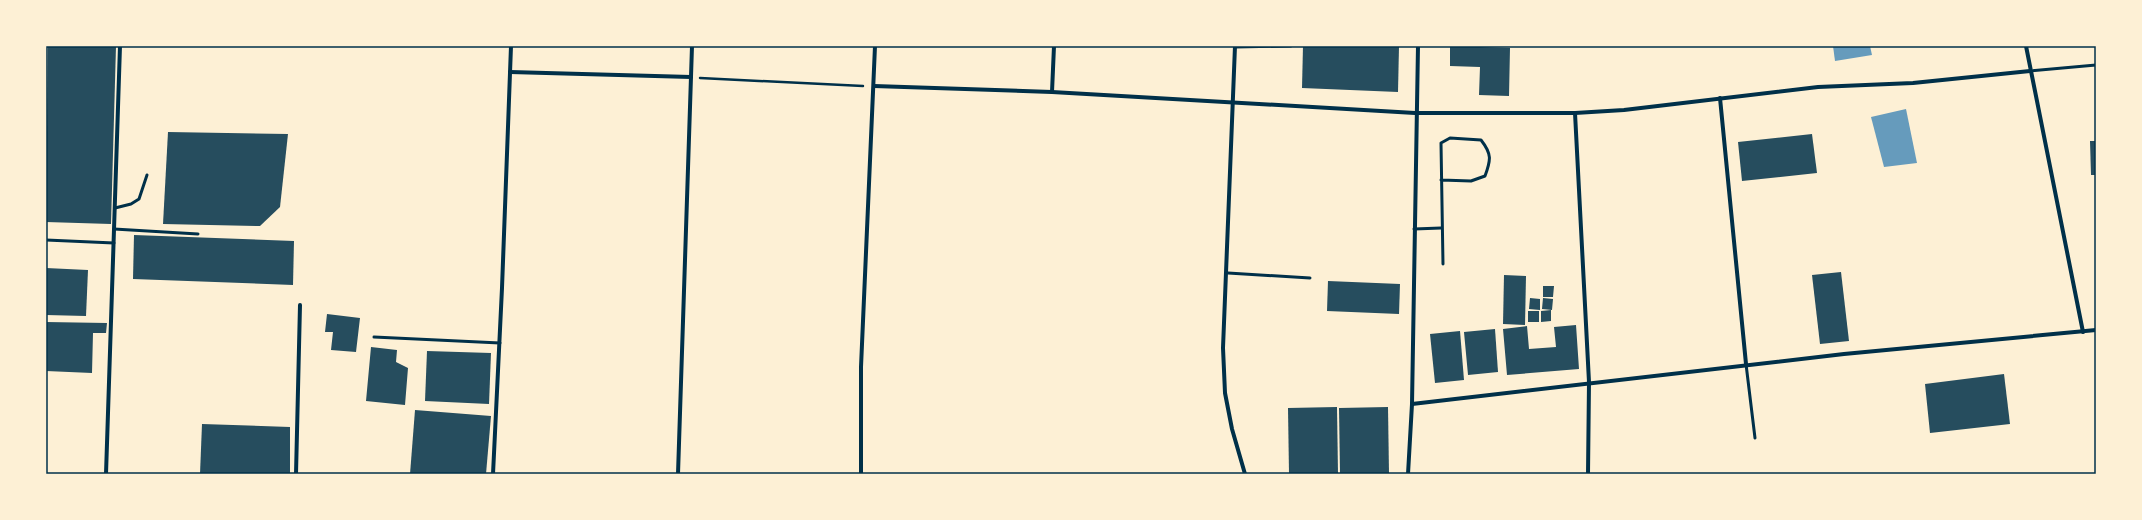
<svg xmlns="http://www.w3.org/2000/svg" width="2142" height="520" font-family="'Asap Condensed',sans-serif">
<rect width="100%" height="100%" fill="#fdf0d5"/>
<g fill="#669bbc">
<polygon points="1833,46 1870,46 1872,55 1835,61"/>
<polygon points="1906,109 1917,163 1884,167 1871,117"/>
</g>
<g fill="#264d5e">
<polygon points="48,46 116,46 111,224 46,222"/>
<polygon points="1303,46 1399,46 1398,92 1302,88"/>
<polygon points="1450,46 1510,48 1509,96 1479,95 1480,67 1450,66"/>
<polygon points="168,132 288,134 280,207 260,226 163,224"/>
<polygon points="1812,134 1817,173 1742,181 1738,142"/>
<polygon points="2090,141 2096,141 2096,175 2091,175"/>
<polygon points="134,235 294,241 293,285 133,279"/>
<polygon points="46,268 88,270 86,316 46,315"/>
<polygon points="1841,272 1849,341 1820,344 1812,275"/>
<polygon points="1504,275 1526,276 1525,325 1503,324"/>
<polygon points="1328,281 1400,284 1399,314 1327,311"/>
<polygon points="1543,286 1554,286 1553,297 1543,297"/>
<polygon points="1530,298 1540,299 1540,310 1529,309"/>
<polygon points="1543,298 1553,299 1552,310 1542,309"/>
<polygon points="1551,310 1551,321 1541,322 1541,311"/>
<rect x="1528" y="311" width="11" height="11"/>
<polygon points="327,314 360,318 356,352 331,350 333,332 325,332"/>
<polygon points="46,322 107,323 106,333 93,333 92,373 46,371"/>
<polygon points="1576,325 1579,369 1507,375 1503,329 1527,326 1529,349 1556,347 1554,327"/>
<polygon points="1495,329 1498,372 1468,375 1464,332"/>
<polygon points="1460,331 1464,380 1435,383 1430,334"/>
<polygon points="371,347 397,350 396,362 408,368 405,405 366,401"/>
<polygon points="427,351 491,353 489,404 425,401"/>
<polygon points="2004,374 2010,424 1930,433 1925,384"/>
<polygon points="1337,407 1338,474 1289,474 1288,408"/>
<polygon points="1388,407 1389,474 1340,474 1339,408"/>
<polygon points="415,410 491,416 486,474 410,474"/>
<polygon points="202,424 290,427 290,474 200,474"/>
</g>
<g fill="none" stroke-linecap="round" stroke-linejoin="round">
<polyline stroke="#003049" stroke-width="2.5" points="700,78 863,86"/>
<g stroke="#003049" stroke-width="3">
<polyline points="1235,47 1291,46"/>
<polyline points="2030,71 2096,65"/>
<path d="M1441,180L1471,181L1485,176C1491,160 1492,154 1481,140L1450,138L1441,143L1443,264"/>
<polyline points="115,208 131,204 139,199 147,175"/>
<polyline points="114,229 198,234"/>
<polyline points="1414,229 1441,228"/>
<polyline points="46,240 114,243"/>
<polyline points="1228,273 1310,278"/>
<polyline points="374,337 500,343"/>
<polyline points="1746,364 1755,438"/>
</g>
<g stroke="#003049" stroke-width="4">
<polyline points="1235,46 1223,348 1225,393 1232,429 1245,474"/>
<polyline points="2026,46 2083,332"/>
<polyline points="510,72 691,77"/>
<polyline points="874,86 1052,92 1415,113 1575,113 1624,110 1818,87 1913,83 2030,71"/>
<polyline points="1052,92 1054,46"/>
<polyline points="1720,98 1746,364"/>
<polyline points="1575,113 1589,382 1588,474"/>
<polyline points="1412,404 1844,354 2096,330"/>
<polyline points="106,474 120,46"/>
<polyline points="296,474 300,305"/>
<polyline points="493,474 502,288 511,46"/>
<polyline points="678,474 692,46"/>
<polyline points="861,474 861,367 875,46"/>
<polyline points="1408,474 1412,404 1418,46"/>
</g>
</g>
<rect width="2142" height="520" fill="none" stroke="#fdf0d5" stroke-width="94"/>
<rect x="47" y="47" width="2048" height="426" fill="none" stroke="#003049" stroke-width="1.5"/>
</svg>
